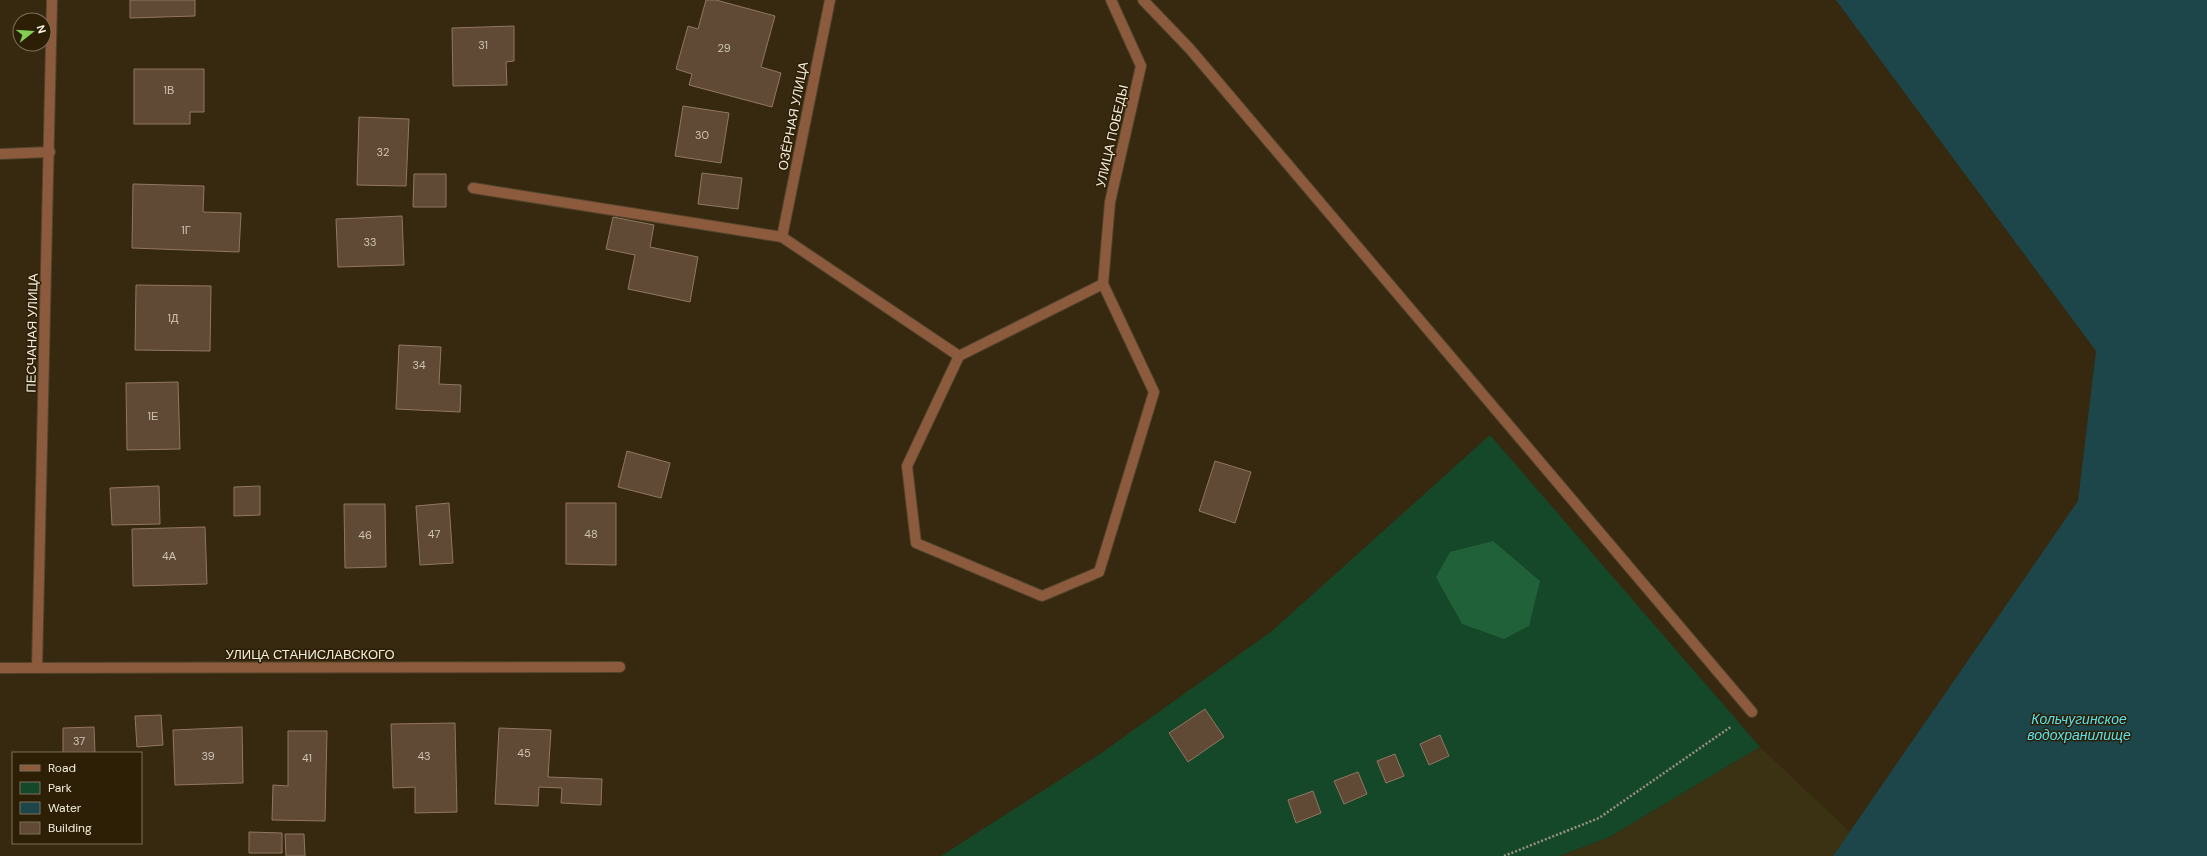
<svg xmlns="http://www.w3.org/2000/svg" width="2207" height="856" font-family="'DM Sans',sans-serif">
<rect width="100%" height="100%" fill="#36290f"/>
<polygon fill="#154729" points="1490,435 1760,747 1610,837 1560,856 941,856 1100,754 1272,631"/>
<polygon fill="#206139" points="1493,541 1540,581 1529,626 1504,639 1462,624 1436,577 1450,552"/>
<polygon fill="#3a3212" points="1760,747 1850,832 1833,856 1560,856 1610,837"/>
<polygon fill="#1d464a" points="1836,0 2207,0 2207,856 1833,856 2078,501 2096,351"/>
<g fill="#604935" stroke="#917762">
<polygon points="130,0 195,0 195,16 130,18"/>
<polygon points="706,0 716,0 775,16 761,67 781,73 772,107 689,85 692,74 676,69 688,26 698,29"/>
<polygon points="514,26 514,61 506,62 507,85 453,86 452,28"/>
<polygon points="134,69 204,69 204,112 190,112 190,124 134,124"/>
<polygon points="683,106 729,113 721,163 675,156"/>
<polygon points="359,117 409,119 406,186 357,185"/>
<polygon points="702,173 742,178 738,209 698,204"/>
<polygon points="414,174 446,174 446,207 413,207"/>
<polygon points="133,184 204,186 203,212 241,213 239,252 132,248"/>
<polygon points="402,216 404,265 338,267 336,219"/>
<polygon points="613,217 654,225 650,247 698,257 690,302 628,289 635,255 606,249"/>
<polygon points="136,285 211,286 210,351 135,350"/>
<polygon points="399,345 441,347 439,384 461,385 460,412 396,409"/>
<polygon points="178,382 180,449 127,450 126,383"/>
<polygon points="627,451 670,463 661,498 618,487"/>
<polygon points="1215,461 1251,472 1235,523 1199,511"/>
<polygon points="159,486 160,524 112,525 110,488"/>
<polygon points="260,486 260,515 234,516 234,487"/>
<polygon points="449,503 453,563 420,565 416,506"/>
<polygon points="566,503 616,503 616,565 566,564"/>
<polygon points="344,504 385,504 386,567 345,568"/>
<polygon points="205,527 207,584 133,586 132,529"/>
<polygon points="1205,709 1224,737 1188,762 1169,733"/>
<polygon points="161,715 163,745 137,747 135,716"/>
<polygon points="455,723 457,812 415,813 415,787 393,788 391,724"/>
<polygon points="94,727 95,753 63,753 63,728"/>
<polygon points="242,727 243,783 175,785 173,730"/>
<polygon points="499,728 551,730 548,777 602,779 601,805 561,803 562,788 539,787 538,806 495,804"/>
<polygon points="288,731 327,731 325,821 272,820 273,785 288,786"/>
<polygon points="1440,735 1449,756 1429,765 1420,744"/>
<polygon points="1395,754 1404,776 1386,783 1377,761"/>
<polygon points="1358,772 1367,794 1344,804 1334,781"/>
<polygon points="1313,791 1321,813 1296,823 1288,800"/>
<polygon points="249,832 282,833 282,853 249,853"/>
<polygon points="285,834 304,834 305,856 286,856"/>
</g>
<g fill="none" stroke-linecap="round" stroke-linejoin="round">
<g stroke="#51442c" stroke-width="12">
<g id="minor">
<polyline points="1143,0 1190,49 1752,712"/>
<polyline points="0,154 50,152"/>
<polyline points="473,188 782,237 959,356"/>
<polyline points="782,237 830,0"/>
<polygon points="1103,284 1154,392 1099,572 1042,596 916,543 907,466 959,356"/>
<polyline points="1103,284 1110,202 1141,66 1111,0"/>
<polyline points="37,667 52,0"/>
<polyline points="0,668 620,667"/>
</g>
</g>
<polyline stroke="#9c927e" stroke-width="2.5" stroke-dasharray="2 2" stroke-linecap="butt" points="1504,856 1599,818 1732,726"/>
<use href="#minor" stroke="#8c5a3c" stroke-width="10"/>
</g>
<g text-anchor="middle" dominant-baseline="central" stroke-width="3" stroke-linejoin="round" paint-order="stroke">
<g font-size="11" fill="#d0c4b4">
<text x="483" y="45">31</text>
<text x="724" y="48">29</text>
<text x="169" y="90">1В</text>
<text x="702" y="135">30</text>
<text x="383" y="152">32</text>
<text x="186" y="230">1Г</text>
<text x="370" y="242">33</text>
<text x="173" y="318">1Д</text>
<text x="419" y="365">34</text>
<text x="153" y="416">1Е</text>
<text x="434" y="534">47</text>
<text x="591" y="534">48</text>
<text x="365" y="535">46</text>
<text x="169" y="556">4А</text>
<text x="79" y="741">37</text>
<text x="524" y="753">45</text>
<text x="208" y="756">39</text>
<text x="424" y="756">43</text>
<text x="307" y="758">41</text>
</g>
<g font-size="13" fill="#f5edde" stroke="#2c1f05">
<text transform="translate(793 116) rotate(-79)">ОЗЁРНАЯ УЛИЦА</text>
<text transform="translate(1112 136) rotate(-77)">УЛИЦА ПОБЕДЫ</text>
<text transform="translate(32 333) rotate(-89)">ПЕСЧАНАЯ УЛИЦА</text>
<text x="310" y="654">УЛИЦА СТАНИСЛАВСКОГО</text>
</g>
<g font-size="14" font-style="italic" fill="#5be1ef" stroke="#2c1f05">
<text x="2079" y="719">Кольчугинское<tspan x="2079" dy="16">водохранилище</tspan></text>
</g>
</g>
<rect x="12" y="752" width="130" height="92" fill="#2c1f05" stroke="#7c715c"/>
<rect x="20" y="765" width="20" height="6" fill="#8c5a3c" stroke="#7c715c"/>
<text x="48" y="772" font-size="12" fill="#f5edde">Road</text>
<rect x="20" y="782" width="20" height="12" fill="#154729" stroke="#7c715c"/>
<text x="48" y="792" font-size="12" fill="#f5edde">Park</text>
<rect x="20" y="802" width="20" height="12" fill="#1d464a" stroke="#7c715c"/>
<text x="48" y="812" font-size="12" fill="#f5edde">Water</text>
<rect x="20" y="822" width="20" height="12" fill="#604935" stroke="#7c715c"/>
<text x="48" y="832" font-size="12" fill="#f5edde">Building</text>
<g transform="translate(32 32) rotate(73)"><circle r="19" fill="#2c1f05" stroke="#7c715c"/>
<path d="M0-3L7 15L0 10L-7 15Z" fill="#81d051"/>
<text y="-6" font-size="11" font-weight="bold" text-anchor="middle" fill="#f5edde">N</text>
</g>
</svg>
